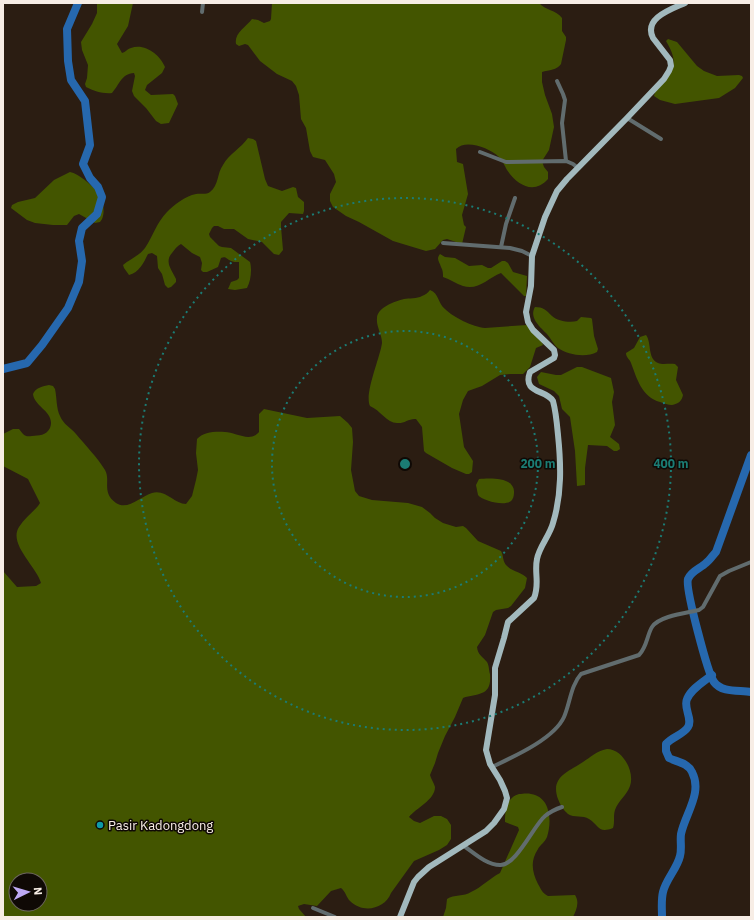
<svg xmlns="http://www.w3.org/2000/svg" width="754" height="920" font-family="'IBM Plex Sans',sans-serif">
<rect width="100%" height="100%" fill="#2b1d12"/>
<g fill="#435500" fill-rule="evenodd">
<path d="M97,3H133L128,26L117,44L122,53C126,52 127,49 131,48C145,43 160,55 165,67L162,73L147,85L145,90L151,95L173,94L175,96L178,104L169,123L161,124L156,121L146,108L134,96L132,91L135,76L134,73C121,74 120,84 112,93C103,94 94,91 86,87L85,84L87,78L88,65L82,50L81,42L92,24L97,13Z"/>
<path d="M272,3H539C545,10 556,10 562,18V31L566,37V40L561,64C557,70 549,70 542,72V82L545,95L552,114L554,127L549,150L542,161L544,167L548,172V179C534,195 517,185 507,170C505,166 502,160 499,157C489,148 466,139 456,149L457,162L463,164L468,194L462,215L464,225L466,227L462,244L447,239L443,240L435,249L426,251L393,241L359,222L346,216L333,207L330,201V194L336,182L334,174L325,160L313,157L310,151L306,128L301,119L299,95L296,86L292,81L277,74L260,61L248,45L245,44L239,46L236,44C234,33 246,27 252,19L258,20L264,23L270,21L271,19Z"/>
<path d="M668,39L677,42L697,66L704,71L717,76L739,75L742,76L743,78L735,88L719,98L675,104L660,100L654,96C655,91 657,89 660,85C674,67 679,63 666,41Z"/>
<path d="M248,138L253,139L256,141L265,179L268,186L282,191L293,187L296,188L298,197L304,202V211L303,214L289,213L281,222V227L283,250L279,255L274,254L262,242L248,239L234,229H224L218,226H214L212,228L209,234L210,237L219,246L222,247L231,248L250,262C252,269 251,281 247,288L235,290L228,289L231,282L237,280L239,278V262C236,262 233,262 231,261C226,259 226,256 221,258L218,267L207,272H203L201,270L202,263L200,257L192,253L181,244C177,246 175,249 172,253C164,262 172,270 176,279V282L171,287L168,288L165,285L162,274L158,268L157,256L152,253L148,254C144,262 139,273 129,275L124,268L123,265C130,259 139,256 145,248C153,236 157,222 167,212C174,205 185,196 196,194C201,193 206,195 210,192C219,185 217,173 223,165C229,154 241,148 248,138Z"/>
<path d="M70,172C79,174 90,184 96,190C103,197 107,215 100,222L95,223L79,214L74,216L67,225H53L35,223L27,220L11,208L12,205L18,202L35,198L54,180Z"/>
<path d="M440,254L445,257L455,258L469,266L482,265L488,268H491L502,261H505L508,263L513,272L527,276L526,296H524L501,273C488,278 478,291 463,286C456,284 450,279 443,277C443,274 443,270 441,267C439,261 436,259 440,254Z"/>
<path d="M430,290C439,293 438,304 445,309C453,317 473,327 485,328L527,325L541,340L543,345L536,348L530,367L523,374H510L500,375L482,386L468,391L463,400L459,414L464,447L473,461L472,472L469,474H466L452,468L426,453L424,451L422,427L416,419C409,418 404,424 397,423C387,423 380,410 370,406C364,394 380,358 382,343C382,334 376,327 377,318C377,308 395,301 404,299C409,298 417,299 422,296C425,295 428,293 430,290Z"/>
<path d="M535,307C543,307 546,310 552,316C557,321 570,323 577,321L581,317L591,318L592,319L594,336L598,349L597,352C586,358 568,355 558,348C553,344 551,338 546,333C539,326 529,317 535,307Z"/>
<path d="M646,335C652,343 647,358 658,363C663,365 669,363 675,364L678,367L676,380L683,395C682,401 678,404 672,405C668,405 664,403 660,402C642,397 637,379 631,363C630,359 626,358 626,353L634,348L640,337Z"/>
<polygon points="577,367 582,367 611,378 614,392 612,402 615,425 610,437 619,444 620,449 617,451 614,451 607,446 588,445 585,468 585,485 577,486 575,451 570,417 562,409 559,396 554,391 539,384 537,377 541,372 556,375 561,375"/>
<path d="M49,385L53,386L55,389C57,398 56,408 60,416C63,424 71,428 76,434C86,446 97,457 105,470C111,480 101,493 116,503C128,511 141,496 152,493C166,489 174,504 186,504L192,496L196,480L198,470L196,453L197,439C203,432 216,431 225,432C235,432 250,443 259,432V414L264,409L307,418L340,416L348,423L352,428L353,442L351,470L355,491L359,496L372,500L408,503L422,507L430,513L435,518L443,523L456,527L463,526L466,528L478,541L501,551C504,556 502,561 507,566C513,572 522,572 527,578L525,588L511,606L508,608L496,610L493,612L485,635L477,647C478,655 482,656 487,662C489,665 489,671 490,674C492,697 478,693 463,698L455,717L445,736L438,753L435,763L430,775C431,779 434,783 435,787C435,800 416,808 409,817L414,821L420,823L434,816H441L447,819L451,825V839L447,845L439,850L414,861L391,893C385,909 363,914 350,901C346,897 346,892 341,888L331,891L317,906L304,904L298,906L299,909L306,917H3V650L4,643L3,635V571L17,587L36,586L41,583C37,567 8,544 19,527C24,519 32,513 38,506L40,503L28,479L3,466V434L13,429H19C24,435 24,437 32,436C39,435 46,436 50,428C56,412 34,407 33,394C35,388 43,386 49,385ZM16,880H40V904H16Z"/>
<path d="M479,479C490,478 513,477 514,491C514,494 514,497 512,500C507,507 482,501 478,495L476,485Z"/>
<path d="M607,749C623,749 635,772 630,786C627,795 618,801 615,810C613,816 615,822 613,828C598,834 599,825 589,819C583,815 574,818 568,814C563,810 560,804 558,799C550,777 568,772 583,762C591,757 596,751 607,749Z"/>
<path d="M519,794C522,794 527,793 531,794C551,797 552,822 547,837C545,842 540,845 538,849C530,861 532,872 538,884C541,889 542,893 548,896L575,895C580,903 576,910 573,917H443L446,908L447,899C454,894 464,897 471,892C482,887 490,878 500,873L519,830L518,827L505,822C505,811 506,798 519,794Z"/>
</g>
<g fill="none" stroke-linecap="round" stroke-linejoin="round">
<g stroke="#2668ae" stroke-width="8">
<polyline points="3,369 27,363 42,345 68,308 79,282 82,261 79,241 82,228 97,214 102,197 98,187 90,178 83,164 90,145 85,101 71,80 68,61 67,29 78,3"/>
<path d="M751,455L716,552C713,555 710,560 706,563C701,568 691,571 688,579C685,588 708,674 714,682C722,693 739,690 751,692"/>
<path d="M662,917C662,909 661,900 663,892C666,879 677,869 680,856C682,849 680,841 681,834C685,814 703,793 692,772C688,763 677,762 669,758L666,751V744C673,736 683,735 688,727C693,719 683,708 687,699C691,689 703,682 712,675"/>
</g>
<g stroke="#616c6e" stroke-width="4">
<polyline points="202,12 203,3"/>
<polyline points="557,81 563,94 565,100 562,123 566,161"/>
<polyline points="627,118 661,139"/>
<polyline points="480,152 506,162 566,161 573,164 578,168"/>
<polyline points="443,243 510,248 522,251 532,256"/>
<polyline points="501,247 506,224 515,198"/>
<path d="M492,767C513,757 554,739 564,717C570,703 571,685 581,674L639,655C647,647 647,635 652,627C659,616 686,613 699,610L703,607L720,576L729,571L751,562"/>
<path d="M464,846C474,853 487,865 500,865C516,866 534,825 545,816C550,812 556,809 562,807"/>
<polyline points="313,908 335,917"/>
</g>
<path stroke="#a2b9bd" stroke-width="6" d="M400,917L414,882L418,877L429,867L486,831L494,823L504,809L507,798L505,791L500,780L490,764L486,750L495,695V668L504,638L508,622L534,598C540,584 534,573 537,559C539,547 550,535 553,523C562,494 561,464 558,435C557,424 556,412 553,401C546,389 522,394 530,372L554,358L555,355L554,350L533,330L528,322L526,312L531,286L532,256L545,217L557,191L567,179L627,118L664,79L669,71L671,66L670,60L653,38C643,18 672,9 685,3"/>
</g>
<g fill="none" stroke="#1b7c74" stroke-width="2" stroke-dasharray="2 4">
<circle cx="405" cy="464" r="133"/>
<circle cx="405" cy="464" r="266"/>
</g>
<circle fill="#0f9aa8" stroke="#0f0905" stroke-width="1.5" cx="100" cy="825" r="4"/>
<g text-anchor="middle" dominant-baseline="central" stroke-width="3" stroke-linejoin="round" paint-order="stroke">
<g font-size="13" fill="#f7ede5" stroke="#0f0905" text-anchor="start">
<text x="108" y="825">Pasir Kadongdong</text>
</g>
</g>
<circle cx="405" cy="464" r="6" fill="#1b7c74" stroke="#0f0905" stroke-width="2"/>
<g font-size="12" text-anchor="middle" font-weight="bold" fill="#1b7c74" stroke="#0f0905" stroke-width="3" stroke-linejoin="round" paint-order="stroke">
<text x="538" y="468">200 m</text>
<text x="671" y="468">400 m</text>
</g>
<rect width="754" height="920" fill="none" stroke="#f7ede5" stroke-width="8"/>
<g transform="translate(28 892) rotate(85)"><circle r="19" fill="#0f0905" stroke="#6c645f"/>
<path d="M0-3L7 15L0 10L-7 15Z" fill="#bea9f5"/>
<text y="-6" font-size="11" font-weight="bold" text-anchor="middle" fill="#f7ede5">N</text>
</g>
</svg>
